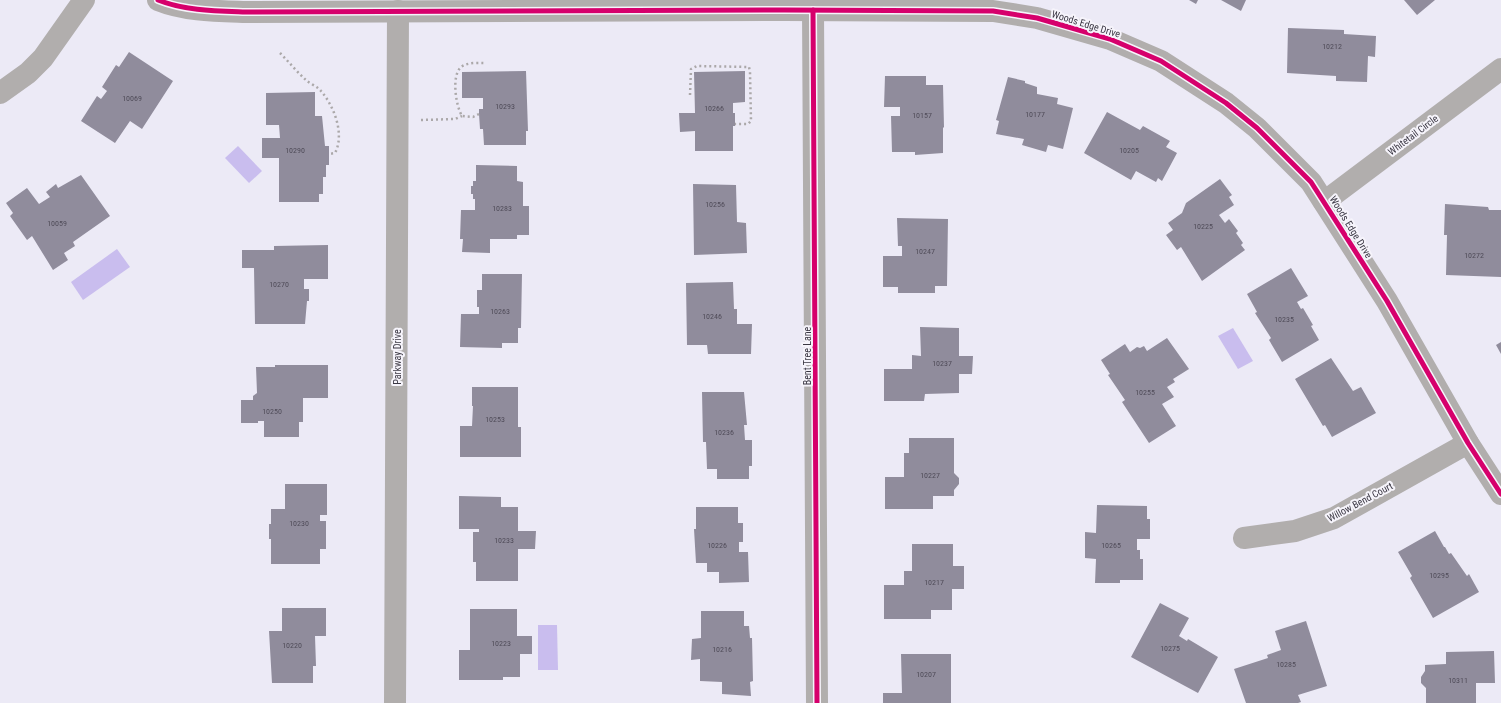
<svg xmlns="http://www.w3.org/2000/svg" width="1501" height="703" font-family="'Roboto Condensed',sans-serif">
<rect width="100%" height="100%" fill="#eceaf6"/>
<g fill="#c9bdee">
<polygon points="238,146 262,171 249,183 225,158"/>
<polygon points="117,249 130,267 83,300 71,282"/>
<polygon points="1233,328 1253,361 1238,369 1218,336"/>
<polygon points="538,625 557,625 558,670 538,670"/>
</g>
<g fill="#908c9c">
<polygon points="1189,0 1198,0 1196,4"/>
<polygon points="1221,0 1246,0 1241,11"/>
<polygon points="1404,0 1435,0 1417,15"/>
<polygon points="1288,28 1344,30 1344,34 1376,36 1375,57 1368,56 1367,82 1336,81 1336,76 1287,73"/>
<polygon points="129,52 173,81 142,129 130,121 115,143 81,121 97,96 101,99 107,91 102,87 116,65 119,67"/>
<polygon points="526,71 528,131 526,131 526,145 484,145 483,129 480,129 479,114 479,109 483,109 483,98 462,98 462,72"/>
<polygon points="745,71 745,102 733,103 733,113 735,113 735,126 733,126 733,151 695,151 695,131 680,132 679,113 695,113 694,72"/>
<polygon points="885,76 926,76 926,85 943,85 944,127 943,128 943,153 915,155 915,152 892,152 891,116 900,116 900,107 884,107"/>
<polygon points="1008,77 1025,81 1025,83 1037,87 1037,94 1058,98 1057,104 1073,108 1063,149 1048,145 1046,152 1022,145 1024,139 996,134 999,121 996,120"/>
<polygon points="315,92 315,116 322,116 325,146 329,146 329,165 326,165 326,177 323,177 323,194 319,194 319,202 279,202 279,158 262,158 262,138 280,138 279,125 266,125 266,93"/>
<polygon points="1107,112 1140,130 1143,126 1170,141 1166,147 1177,153 1162,181 1158,178 1156,182 1136,171 1131,180 1084,153"/>
<polygon points="476,165 517,166 517,181 523,182 523,206 529,206 529,235 517,235 517,239 490,239 490,253 462,252 463,239 460,239 461,210 475,210 475,199 473,199 473,194 471,194 471,186 473,186 473,181 476,181"/>
<polygon points="81,175 110,216 73,242 75,246 64,253 68,260 53,270 32,236 27,240 10,216 13,213 6,203 27,188 39,204 50,197 46,192 56,184 58,188"/>
<polygon points="1220,179 1232,195 1229,197 1234,205 1219,215 1225,223 1229,219 1238,231 1236,233 1243,243 1241,245 1245,250 1202,281 1181,247 1177,250 1166,235 1173,230 1168,223 1182,213 1186,203"/>
<polygon points="693,184 736,185 737,222 746,223 747,253 694,255"/>
<polygon points="1445,204 1488,207 1489,210 1501,210 1501,277 1446,275 1447,235 1444,235"/>
<polygon points="897,218 948,219 947,286 935,286 935,293 898,293 898,287 883,287 883,256 902,256 902,246 898,246"/>
<polygon points="328,245 328,279 304,279 304,289 309,289 309,301 307,301 305,324 255,324 254,268 242,268 242,250 274,250 274,246"/>
<polygon points="1291,268 1308,296 1297,302 1301,309 1303,308 1313,325 1311,326 1319,340 1282,362 1269,340 1271,338 1255,313 1257,312 1247,294"/>
<polygon points="482,274 522,274 521,328 518,328 518,343 502,343 502,348 460,347 461,314 479,314 479,307 477,307 477,290 482,290"/>
<polygon points="733,282 734,309 737,309 737,324 752,324 751,354 708,354 707,345 687,345 686,283"/>
<polygon points="920,327 959,328 959,356 973,356 972,374 959,374 959,393 925,394 924,401 884,401 884,369 912,369 912,355 921,356"/>
<polygon points="1167,338 1189,369 1173,379 1175,382 1167,387 1174,397 1162,404 1176,426 1149,443 1122,402 1125,400 1108,375 1110,374 1101,360 1125,344 1130,352 1137,347 1140,348 1144,346 1147,351"/>
<polygon points="1501,342 1501,354 1496,345"/>
<polygon points="1331,358 1353,391 1361,387 1376,413 1332,437 1325,425 1323,426 1295,379"/>
<polygon points="275,365 328,365 328,398 303,398 303,422 299,422 299,437 264,437 264,421 258,421 258,423 241,423 241,400 253,400 253,396 257,393 256,367 275,367"/>
<polygon points="472,387 518,387 518,427 521,427 521,457 460,457 460,426 472,426 473,406 472,406"/>
<polygon points="702,392 744,392 747,425 744,425 745,440 752,440 752,466 749,466 749,479 717,479 717,469 707,469 706,442 703,442"/>
<polygon points="909,438 954,438 954,473 959,478 959,484 954,490 954,496 933,496 933,509 885,509 885,477 904,477 904,453 909,453"/>
<polygon points="285,484 327,484 327,515 320,515 320,521 326,521 326,549 320,549 320,564 271,564 271,539 269,539 269,524 271,524 271,509 285,509"/>
<polygon points="459,496 501,497 501,507 518,507 518,531 536,531 535,549 518,549 518,581 476,581 476,562 473,562 473,532 479,532 479,529 459,529"/>
<polygon points="1097,505 1147,506 1147,519 1150,519 1150,539 1137,539 1137,550 1140,550 1140,559 1143,559 1143,580 1120,580 1120,583 1095,583 1096,559 1085,558 1085,532 1096,533"/>
<polygon points="696,507 738,507 738,523 743,523 743,542 739,542 739,552 748,552 749,582 719,583 719,572 707,572 707,563 696,563 694,529 696,529"/>
<polygon points="1435,531 1444,547 1445,547 1449,554 1451,553 1467,576 1469,574 1479,592 1433,618 1410,578 1412,576 1398,552"/>
<polygon points="912,544 953,544 953,566 964,566 964,589 952,589 952,610 931,610 931,619 884,619 884,585 904,585 904,571 912,571"/>
<polygon points="1160,603 1189,618 1179,636 1187,641 1188,639 1218,657 1198,693 1131,657"/>
<polygon points="282,608 326,608 326,636 315,636 316,666 313,666 313,683 272,683 269,631 282,631"/>
<polygon points="470,609 517,609 517,636 532,636 532,654 520,654 520,677 503,677 503,680 459,680 459,650 470,650"/>
<polygon points="701,611 744,611 744,626 749,626 750,638 752,638 753,681 750,682 751,696 722,694 722,682 700,681 700,659 691,660 692,639 701,638"/>
<polygon points="1306,621 1327,686 1298,695 1301,702 1298,703 1246,703 1234,669 1268,658 1267,655 1281,650 1275,631"/>
<polygon points="1494,651 1495,683 1476,683 1476,703 1426,703 1426,688 1421,683 1421,677 1425,671 1425,665 1446,664 1446,652"/>
<polygon points="901,654 951,654 951,703 883,703 883,693 902,693"/>
</g>
<g fill="none" stroke-linecap="round" stroke-linejoin="round">
<g stroke="#aba8a9" stroke-width="2.5" stroke-dasharray="2 3" stroke-linecap="butt">
<path d="M280,53C289,62 297,72 306,80C310,84 317,86 321,91C334,106 345,134 335,153L329,154"/>
<polyline points="690,95 691,69 697,66 749,67 750,72 751,121 748,124 735,124"/>
<path d="M479,114L473,117L462,116C456,106 451,76 461,67C468,62 478,63 486,63"/>
<polyline points="421,120 455,119 462,116"/>
</g>
<g stroke="#b1aead" stroke-width="22">
<path d="M158,0C185,11 217,11 246,12L784,10L993,11L1037,18L1110,39L1161,61L1226,103L1257,128L1311,182L1387,301L1468,443L1501,494"/>
<polyline points="813,10 817,703"/>
<polyline points="0,93 28,73 43,58 84,0"/>
<polyline points="1324,202 1501,69"/>
<polyline points="1244,538 1295,531 1334,518 1468,443"/>
<polyline points="395,703 398,11"/>
</g>
<g stroke="#f6f4fb" stroke-width="8">
<g id="cycleway">
<path d="M158,0C185,11 217,11 246,12L784,10L993,11L1037,18L1110,39L1161,61L1226,103L1257,128L1311,182L1387,301L1468,443L1501,494"/>
<polyline points="813,10 817,703"/>
</g>
</g>
<use href="#cycleway" stroke="#d6006c" stroke-width="5"/>
</g>
<g text-anchor="middle" dominant-baseline="central" stroke-width="4" stroke-linejoin="round" paint-order="stroke">
<g font-size="8" fill="#504c59">
<text x="1332" y="46">10212</text>
<text x="132" y="98">10069</text>
<text x="505" y="106">10293</text>
<text x="714" y="108">10266</text>
<text x="1035" y="114">10177</text>
<text x="922" y="115">10157</text>
<text x="295" y="150">10290</text>
<text x="1129" y="150">10205</text>
<text x="715" y="204">10256</text>
<text x="502" y="208">10283</text>
<text x="57" y="223">10059</text>
<text x="1203" y="226">10225</text>
<text x="925" y="251">10247</text>
<text x="1474" y="255">10272</text>
<text x="279" y="284">10270</text>
<text x="500" y="311">10263</text>
<text x="712" y="316">10246</text>
<text x="1284" y="319">10235</text>
<text x="942" y="363">10237</text>
<text x="1145" y="392">10255</text>
<text x="272" y="411">10250</text>
<text x="495" y="419">10253</text>
<text x="724" y="432">10236</text>
<text x="930" y="475">10227</text>
<text x="299" y="523">10230</text>
<text x="504" y="540">10233</text>
<text x="717" y="545">10226</text>
<text x="1111" y="545">10265</text>
<text x="1439" y="575">10295</text>
<text x="934" y="582">10217</text>
<text x="501" y="643">10223</text>
<text x="292" y="645">10220</text>
<text x="1170" y="648">10275</text>
<text x="722" y="649">10216</text>
<text x="1286" y="664">10285</text>
<text x="926" y="674">10207</text>
<text x="1458" y="680">10311</text>
</g>
<g font-size="10" fill="#3a3743" stroke="#f6f4fb">
<text transform="translate(1086 24) rotate(17)">Woods Edge Drive</text>
<text transform="translate(1413 135) rotate(-37)">Whitetail Circle</text>
<text transform="translate(1351 227) rotate(58)">Woods Edge Drive</text>
<text transform="translate(807 356) rotate(-90)">Bent Tree Lane</text>
<text transform="translate(397 357) rotate(-90)">Parkway Drive</text>
<text transform="translate(1360 502) rotate(-28)">Willow Bend Court</text>
</g>
</g>
</svg>
